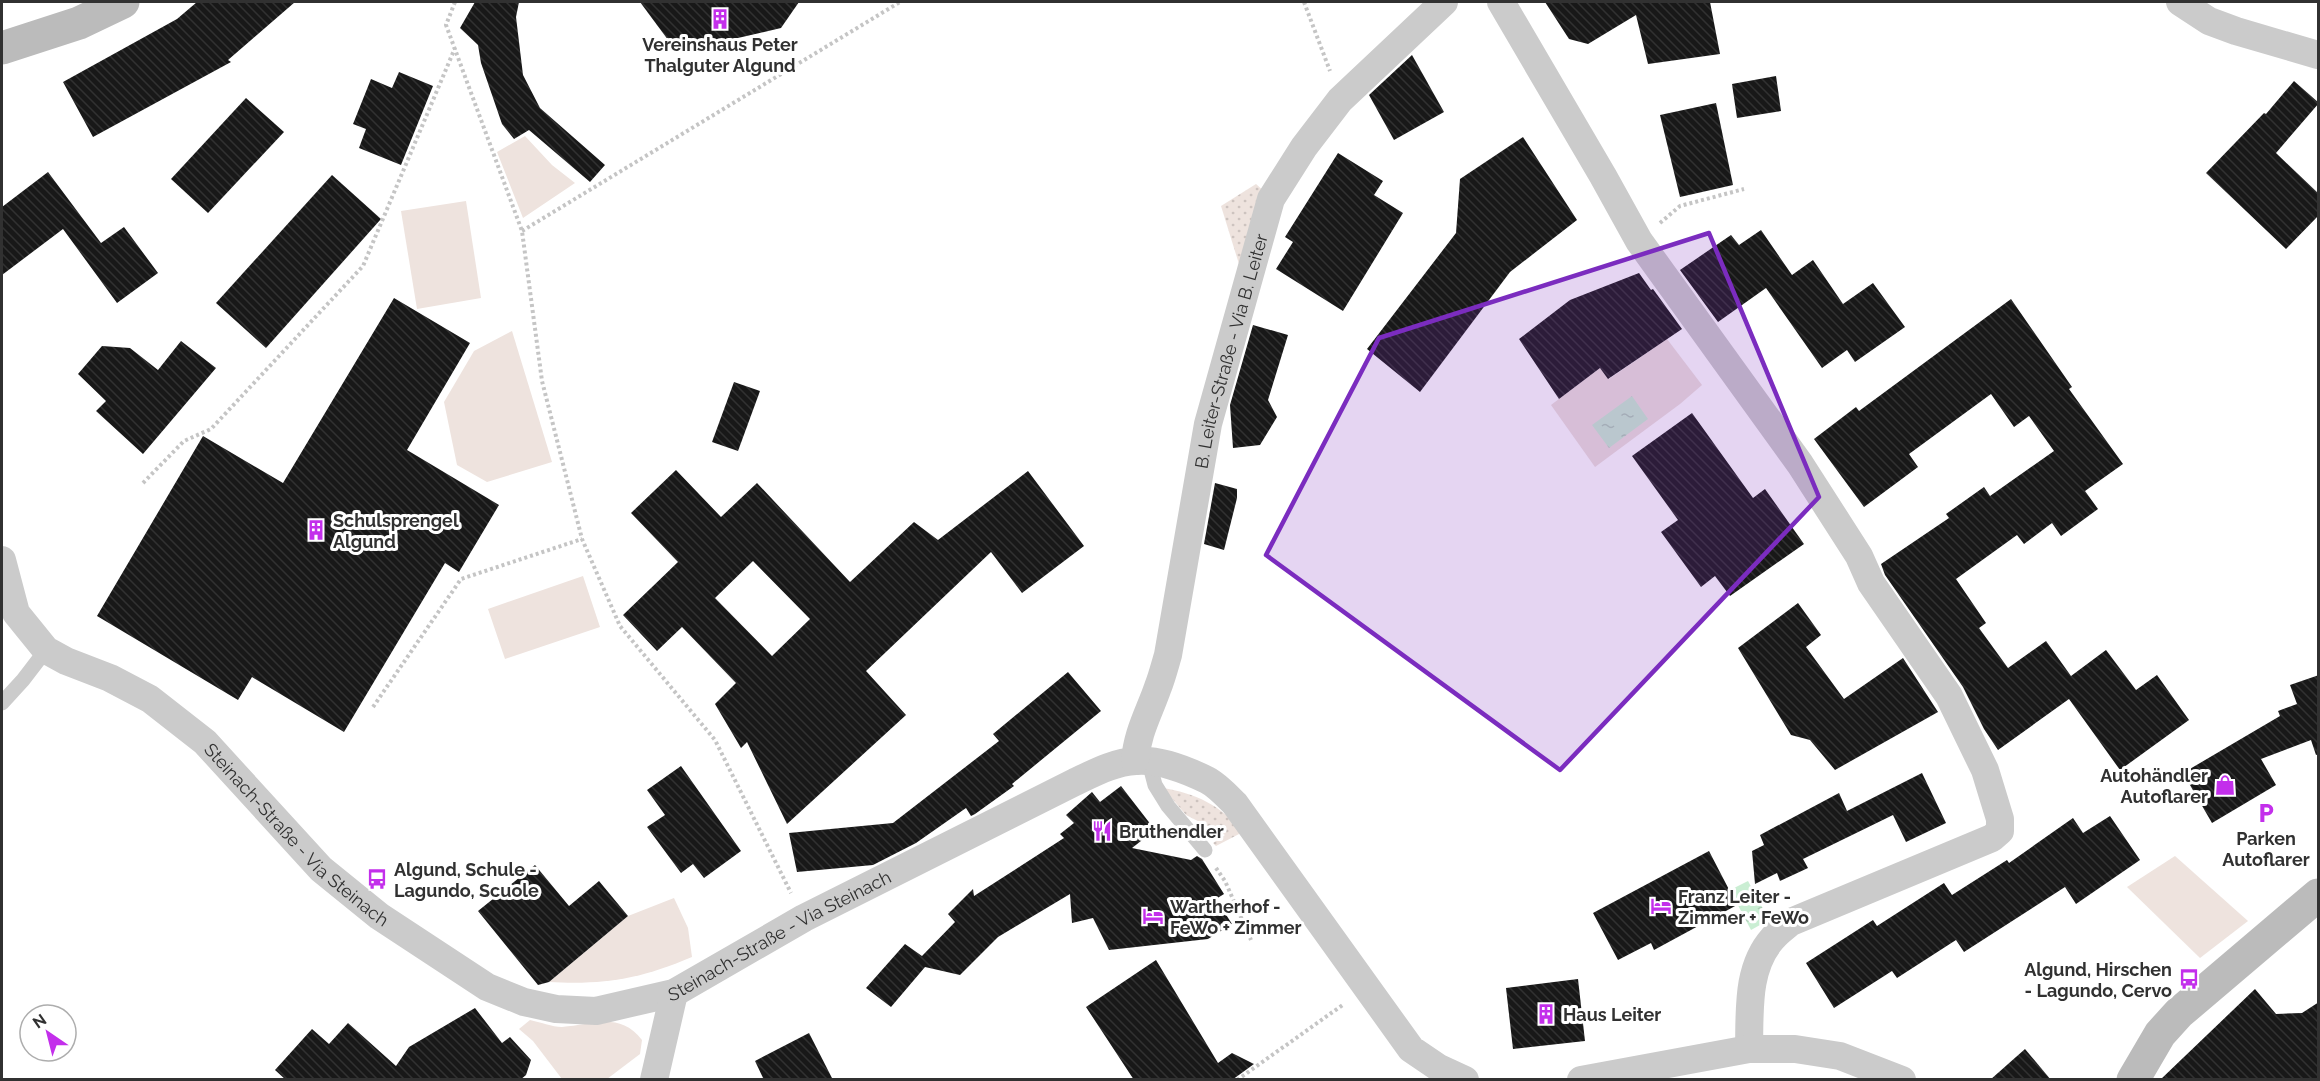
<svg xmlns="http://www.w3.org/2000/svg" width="2320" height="1081" font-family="Raleway,sans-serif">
<defs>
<pattern id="grass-dots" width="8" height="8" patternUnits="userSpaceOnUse" patternTransform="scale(1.5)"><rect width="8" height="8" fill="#eee3de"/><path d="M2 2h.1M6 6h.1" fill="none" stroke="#cdc3bf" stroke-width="1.8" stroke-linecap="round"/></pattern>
<pattern id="water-ripples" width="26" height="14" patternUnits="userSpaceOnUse" patternTransform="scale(1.5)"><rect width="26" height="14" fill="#caeed3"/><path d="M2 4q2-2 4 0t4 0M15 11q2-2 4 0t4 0" fill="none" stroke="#aecdb6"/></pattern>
<pattern id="building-back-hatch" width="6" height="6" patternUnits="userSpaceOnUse" patternTransform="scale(1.5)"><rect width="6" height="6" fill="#181818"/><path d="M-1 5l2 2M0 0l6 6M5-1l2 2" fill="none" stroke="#313131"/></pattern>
</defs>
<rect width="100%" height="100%" fill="#fff"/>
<g fill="url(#grass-dots)">
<polygon points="1256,184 1266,193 1243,277 1221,206"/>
<path d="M1163,788C1193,793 1224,805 1241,833L1216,846L1213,843L1225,835L1186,815Z"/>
</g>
<g fill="#eee3de">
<polygon points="525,136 552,165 575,183 523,218 497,152"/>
<polygon points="466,201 481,298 417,309 401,211"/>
<polygon points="512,331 552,462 487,482 457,465 444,402 474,351"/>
<polygon points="1667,339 1702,385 1680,404 1595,467 1551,405 1600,368 1609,379"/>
<polygon points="583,576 600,627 505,659 488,609"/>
<polygon points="2175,856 2248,921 2200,958 2127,887"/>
<path d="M674,898L688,928L692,957C640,979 605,985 549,982L628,916Z"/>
<path d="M530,1020C540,1022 552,1027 562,1027C593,1025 619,1011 642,1040L640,1054L607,1079H562L533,1041L519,1029Z"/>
</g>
<g fill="url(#water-ripples)">
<polygon points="1632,396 1648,419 1609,448 1592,425"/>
<polygon points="1748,881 1769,920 1751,930 1730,890"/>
</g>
<g fill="url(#building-back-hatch)" fill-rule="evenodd">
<polygon points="197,2 295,2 228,60 231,62 93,137 63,82 177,19"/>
<polygon points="475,2 519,2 516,17 523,75 540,108 605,165 590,182 529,130 514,139 502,124 481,63 478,45 460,28"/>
<polygon points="640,2 799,2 781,28 677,52"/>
<polygon points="1545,2 1710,2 1720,54 1648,64 1636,15 1588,44 1569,39"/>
<polygon points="1412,55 1444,112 1394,140 1369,95"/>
<polygon points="399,72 433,86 401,165 359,148 366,129 353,124 371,79 392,88"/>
<polygon points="1776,76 1781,111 1737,118 1732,84"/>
<polygon points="2294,81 2319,103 2276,153 2319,194 2319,215 2286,249 2206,173 2264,113 2266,114"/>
<polygon points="246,98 284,132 208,213 171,179"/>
<polygon points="1716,103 1733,185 1680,197 1660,115"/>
<polygon points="1523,137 1577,220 1510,272 1420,392 1367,349 1456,233 1460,179"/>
<polygon points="1338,153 1383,181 1374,195 1403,213 1343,311 1276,269 1293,242 1285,237"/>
<polygon points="48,172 101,243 124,227 158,273 117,303 63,229 2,275 2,207"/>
<polygon points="332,175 381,219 266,348 216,303"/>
<polygon points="1761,230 1792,275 1813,260 1843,304 1873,283 1905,327 1855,362 1847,350 1822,368 1766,288 1718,322 1680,270 1731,235 1739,245"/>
<polygon points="1639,273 1651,290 1653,289 1682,329 1608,379 1600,368 1559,399 1519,339 1570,300"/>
<polygon points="394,298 470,343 407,450 499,505 459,572 445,563 344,732 252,677 238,700 97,616 203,436 283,483"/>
<polygon points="2011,299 2072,387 2069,389 2123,464 2085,491 2098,509 2061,536 2052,523 2024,544 2017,535 1956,579 1986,623 1979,628 2008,668 2046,641 2071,676 2106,650 2136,690 2157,675 2189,720 2120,770 2069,699 1998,750 1984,729 1963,687 1885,575 1881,564 1949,518 1946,514 1984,487 1990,496 2054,451 2029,416 2014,427 1991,394 1909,454 1918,467 1864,507 1814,439 1856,407 1859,411"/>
<polygon points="1253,325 1288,335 1268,400 1277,417 1260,445 1233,448 1230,405"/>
<polygon points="181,341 216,368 143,454 96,411 106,401 78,374 102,346 130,348 158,370"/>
<polygon points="734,382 760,391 738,451 712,442"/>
<polygon points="1692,413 1753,498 1765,489 1804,544 1730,596 1715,576 1701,587 1661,532 1678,520 1632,456"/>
<path d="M676,470L721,517L757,483L850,582L914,522L938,540L1028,471L1084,546L1022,593L991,552L866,671L906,715L787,824L747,742L741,748L715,704L736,683L682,627L657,651L623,615L678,562L631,513ZM753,561L810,619L772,656L715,598Z"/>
<polygon points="1215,483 1237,489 1237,498 1224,550 1204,544"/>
<polygon points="1798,603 1821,635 1806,647 1844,699 1903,658 1938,712 1835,770 1810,740 1791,735 1738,648"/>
<polygon points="1068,672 1101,711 1012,784 1014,786 975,814 971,816 966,808 916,843 873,865 797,872 789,833 893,823 999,741 993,734"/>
<polygon points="2319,675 2319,754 2316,755 2311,740 2261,759 2276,785 2212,823 2183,773 2280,716 2278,711 2297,704 2290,685"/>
<polygon points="681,766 741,851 704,878 693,864 681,873 647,827 665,815 647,790"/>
<polygon points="1922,773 1946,823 1906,842 1893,815 1803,859 1808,868 1780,881 1777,873 1755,884 1752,851 1764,845 1760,835 1839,793 1847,811"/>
<polygon points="1121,786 1155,830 1132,848 1191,860 1197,856 1202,859 1224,894 1216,899 1232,924 1208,939 1109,950 1093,918 1072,923 1070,894 998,937 960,975 925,967 891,1007 866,988 905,944 922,956 955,922 948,914 973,889 974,896 1064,838 1060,834 1074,823 1066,815 1092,792 1100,802"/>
<polygon points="2110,816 2140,860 2076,904 2065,887 1964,952 1956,940 1897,978 1892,971 1834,1008 1806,963 1873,920 1877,926 1944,883 1952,895 2007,860 2009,863 2073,818 2083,833"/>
<polygon points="1709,851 1737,905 1654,950 1651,943 1618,960 1593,913"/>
<polygon points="535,865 569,906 599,881 628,916 549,982 538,985 478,911"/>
<polygon points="1156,960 1218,1063 1232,1053 1254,1064 1232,1080 1134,1080 1086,1007"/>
<polygon points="1578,979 1585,1041 1513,1049 1506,988"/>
<polygon points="2255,989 2276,1014 2302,1013 2319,1002 2319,1080 2160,1080"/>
<polygon points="475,1008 502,1043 510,1037 531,1060 526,1075 520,1080 286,1080 275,1070 312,1029 329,1044 348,1023 396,1066 409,1047"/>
<polygon points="809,1033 833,1080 764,1080 755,1061"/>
<polygon points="2025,1049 2051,1080 1990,1080"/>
</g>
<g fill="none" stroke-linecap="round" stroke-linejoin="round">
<g stroke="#c5c5c5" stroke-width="4" stroke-dasharray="3 3" stroke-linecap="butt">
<polyline points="455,2 446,25 522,231 542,381 582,539 620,626 715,740 791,893"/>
<polyline points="1304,2 1330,71"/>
<polyline points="1660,223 1680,206 1744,189"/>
<polyline points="522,231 900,2"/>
<polyline points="143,483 184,441 211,429 363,266 455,48"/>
<polyline points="373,707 461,579 582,539"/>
<polyline points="1216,868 1225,881 1251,940"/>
<polyline points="1237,1080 1344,1004"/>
</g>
<g stroke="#cbcbcb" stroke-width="15">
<polyline points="2,703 23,680 46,650"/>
<polyline points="1149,762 1155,785 1168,806 1205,850"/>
</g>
<g stroke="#cbcbcb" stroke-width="28">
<path d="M1501,2L1603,176L1639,241L1800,464L1859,556L1871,583L1949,696L1985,770L2000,819V831L1992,838L1791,922C1785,927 1778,932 1773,938C1746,968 1750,1012 1749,1049"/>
<polyline points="2180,2 2209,21 2236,31 2318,55"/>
<path id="s1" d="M2,560L16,613L46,650L66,661L110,678L150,699L205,742L321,869L379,916L487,987L524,1002L556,1009L596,1011L674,993L804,918L1075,782C1094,773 1114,762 1136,761C1158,759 1187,770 1207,780C1217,785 1227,796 1235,804L1411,1049L1439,1068L1465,1080"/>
<path id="s2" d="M1135,761C1137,733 1149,713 1158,687C1162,677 1165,665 1168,655L1208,424L1271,199L1304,147L1340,100L1444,2"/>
<polyline points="654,1080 674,993"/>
<polyline points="1581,1080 1749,1049 1795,1049 1840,1056 1902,1080"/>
</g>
<g stroke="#bbb" stroke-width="33">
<polyline points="2,48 79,23 123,2"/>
<polyline points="2133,1080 2160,1034 2179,1013 2318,895"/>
</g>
</g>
<path fill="#7b2cbf" fill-opacity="0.2" stroke="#7b2cbf" stroke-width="4.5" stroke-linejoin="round" d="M1709,233L1819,497L1560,770L1266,555L1379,338Z"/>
<defs>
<g id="building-bare" transform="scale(1.62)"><path d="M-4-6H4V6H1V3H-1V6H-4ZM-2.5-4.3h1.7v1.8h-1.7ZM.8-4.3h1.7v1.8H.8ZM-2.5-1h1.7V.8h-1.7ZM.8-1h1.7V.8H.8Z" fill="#c32feb" stroke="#fff" stroke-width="2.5" paint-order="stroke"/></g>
<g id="shop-bare" transform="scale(1.62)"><path d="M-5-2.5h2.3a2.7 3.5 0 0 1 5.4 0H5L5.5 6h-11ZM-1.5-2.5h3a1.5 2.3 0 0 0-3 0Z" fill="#c32feb" stroke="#fff" stroke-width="2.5" paint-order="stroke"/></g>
<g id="parking-bare" transform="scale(1.62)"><path d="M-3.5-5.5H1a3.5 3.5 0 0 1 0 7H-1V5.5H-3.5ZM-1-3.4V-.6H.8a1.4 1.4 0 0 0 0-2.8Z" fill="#c32feb" stroke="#fff" stroke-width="2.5" paint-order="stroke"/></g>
<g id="restaurant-bare" transform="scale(1.62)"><path d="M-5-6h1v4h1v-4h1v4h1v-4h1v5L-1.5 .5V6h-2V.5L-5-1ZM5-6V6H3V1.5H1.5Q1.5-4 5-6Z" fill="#c32feb" stroke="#fff" stroke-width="2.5" paint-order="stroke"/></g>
<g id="bus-bare" transform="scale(1.62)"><path d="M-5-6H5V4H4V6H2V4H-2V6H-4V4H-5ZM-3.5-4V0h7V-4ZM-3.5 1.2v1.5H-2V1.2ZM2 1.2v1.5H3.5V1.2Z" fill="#c32feb" stroke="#fff" stroke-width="2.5" paint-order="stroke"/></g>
<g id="hotel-bare" transform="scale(1.62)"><path d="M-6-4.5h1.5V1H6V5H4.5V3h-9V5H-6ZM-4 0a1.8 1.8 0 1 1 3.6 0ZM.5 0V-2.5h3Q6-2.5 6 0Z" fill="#c32feb" stroke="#fff" stroke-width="2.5" paint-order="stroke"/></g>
</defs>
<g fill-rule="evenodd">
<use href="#building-bare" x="720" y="19"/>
<use href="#building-bare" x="316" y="530"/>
<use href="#shop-bare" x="2225" y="785"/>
<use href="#parking-bare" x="2266" y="813"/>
<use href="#restaurant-bare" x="1102" y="831"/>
<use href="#bus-bare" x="377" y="879"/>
<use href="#hotel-bare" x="1661" y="906"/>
<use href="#hotel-bare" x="1153" y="916"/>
<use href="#bus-bare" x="2189" y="979"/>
<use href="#building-bare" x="1546" y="1014"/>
</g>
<g text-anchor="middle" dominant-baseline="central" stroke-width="6" stroke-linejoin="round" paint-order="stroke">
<g font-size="18" font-weight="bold" fill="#313131" stroke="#fff" text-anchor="start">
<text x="720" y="44" text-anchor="middle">Vereinshaus Peter<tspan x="720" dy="21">Thalguter Algund</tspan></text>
<text x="333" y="520">Schulsprengel<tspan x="333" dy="21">Algund</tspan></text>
<text x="2208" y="775" text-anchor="end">Autohändler<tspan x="2208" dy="21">Autoflarer</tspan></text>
<text x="1119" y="831">Bruthendler</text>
<text x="2266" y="838" text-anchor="middle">Parken<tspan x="2266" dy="21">Autoflarer</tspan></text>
<text x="394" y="869">Algund, Schule -<tspan x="394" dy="21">Lagundo, Scuole</tspan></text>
<text x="1678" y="896">Franz Leiter -<tspan x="1678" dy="21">Zimmer + FeWo</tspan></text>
<text x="1170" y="906">Wartherhof -<tspan x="1170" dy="21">FeWo + Zimmer</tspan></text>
<text x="2172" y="969" text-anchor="end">Algund, Hirschen<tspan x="2172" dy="21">- Lagundo, Cervo</tspan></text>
<text x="1563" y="1014">Haus Leiter</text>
</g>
<g font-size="18" fill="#313131" stroke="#fff">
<text stroke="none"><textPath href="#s2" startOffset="422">B. Leiter-Straße - Via B. Leiter</textPath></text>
<text stroke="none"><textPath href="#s1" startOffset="418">Steinach-Straße - Via Steinach</textPath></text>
<text stroke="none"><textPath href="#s1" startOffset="976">Steinach-Straße - Via Steinach</textPath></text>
</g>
</g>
<rect width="2320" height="1081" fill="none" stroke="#313131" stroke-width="6"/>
<g transform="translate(48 1033) rotate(325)"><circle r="28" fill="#ffffff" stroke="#adadad" stroke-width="1.5"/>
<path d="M0-4.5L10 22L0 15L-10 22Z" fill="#c32feb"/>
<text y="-9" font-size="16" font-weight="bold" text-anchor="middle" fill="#313131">N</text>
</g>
</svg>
